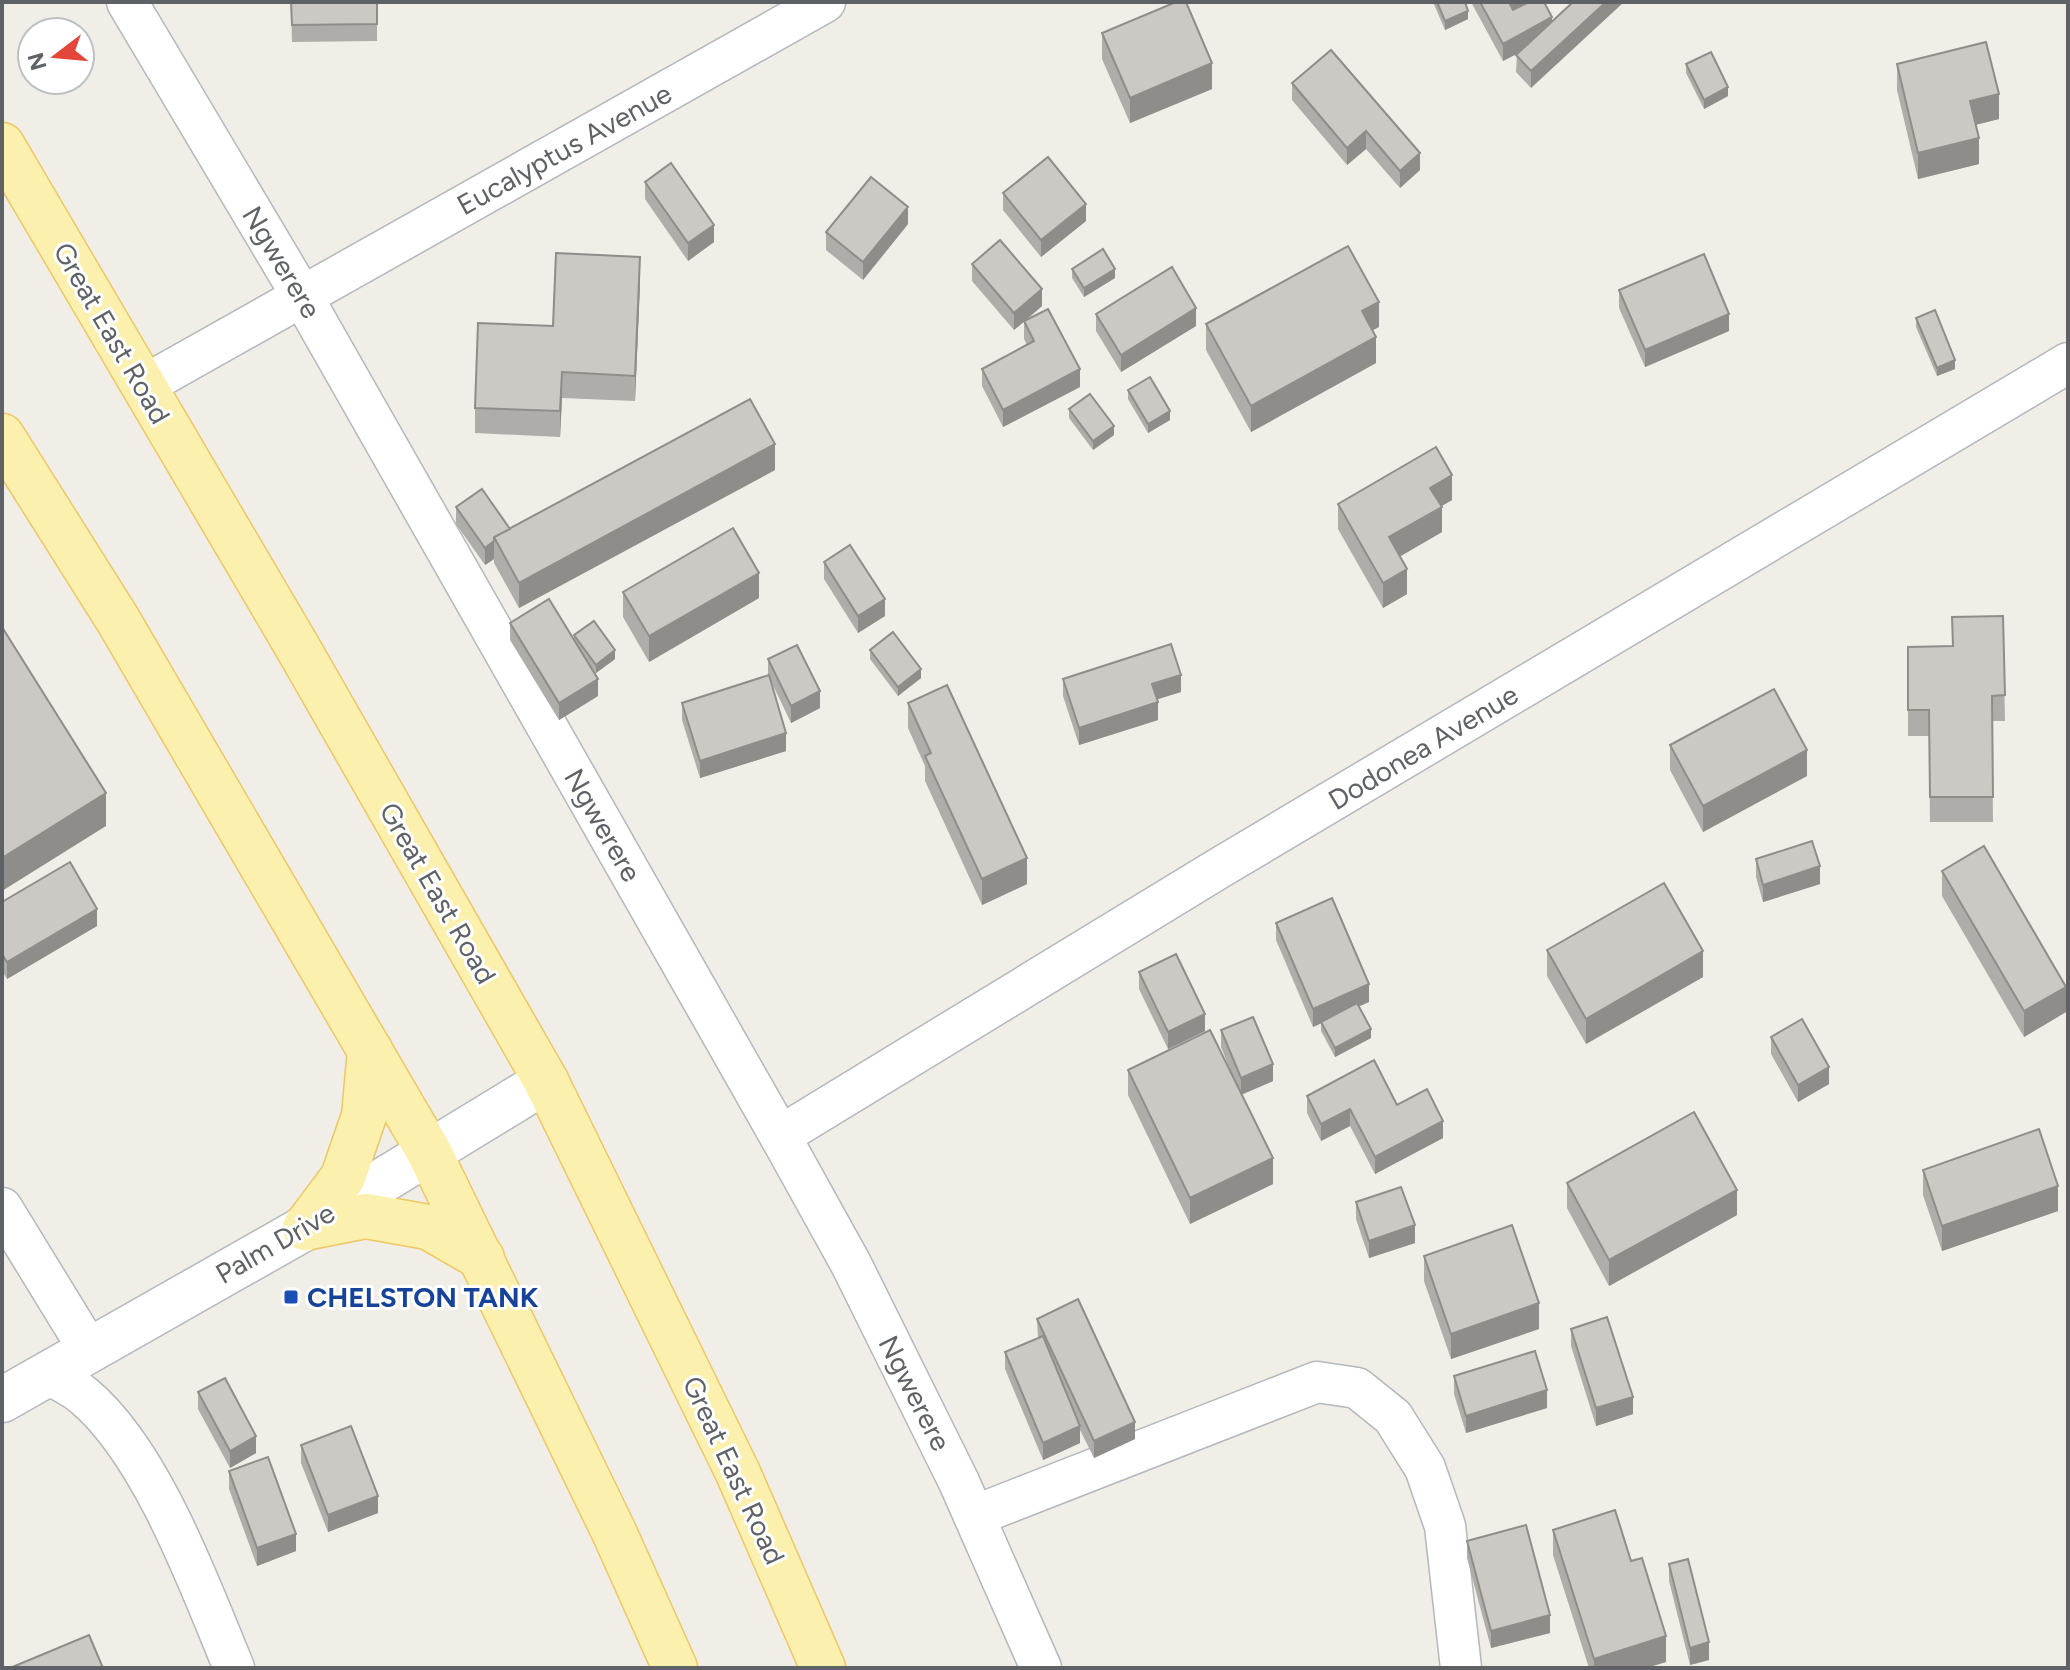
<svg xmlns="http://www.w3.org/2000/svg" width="2070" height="1670" font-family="Figtree,sans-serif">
<rect width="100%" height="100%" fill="#f0eee7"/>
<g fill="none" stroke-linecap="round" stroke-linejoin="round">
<g stroke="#b4b7bb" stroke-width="43">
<g id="street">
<polyline points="127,2 302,296 780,1136 851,1264 959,1482 1041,1668"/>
<polyline points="143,386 825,2"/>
<polyline points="780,1136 1221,867 2068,363"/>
<polyline points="2,1208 89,1350"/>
<path d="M48,1374C60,1381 74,1387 84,1396C152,1453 200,1586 234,1668"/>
<polyline points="974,1516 1317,1382 1357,1388 1393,1417 1425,1468 1445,1526 1461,1668"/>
</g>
</g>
<g stroke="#b5b9be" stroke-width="47">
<polyline id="secondary" points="2,1400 305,1228 546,1081"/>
</g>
<g stroke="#edc763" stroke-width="47">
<g id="primary">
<polyline points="2,145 298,648 546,1081 738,1473 823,1668"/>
<polyline points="2,436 118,620 428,1150 614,1532 675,1668"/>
<polyline points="305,1228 343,1177 364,1116 370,1050"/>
<polyline points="305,1228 366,1216 428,1227 482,1258"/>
</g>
</g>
<use href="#street" stroke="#fff" stroke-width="40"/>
<use href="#secondary" stroke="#fff" stroke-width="44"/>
<use href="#primary" stroke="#fcf0af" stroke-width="44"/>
</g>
<g fill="#afada9">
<polygon points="291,2 377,2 377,41 292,42"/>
<polygon points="1433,2 1465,2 1468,19 1445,30"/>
<polygon points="1471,2 1544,2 1531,88 1516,72 1517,54 1503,61"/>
<polygon points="1102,33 1212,89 1130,123 1102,59"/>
<polygon points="1331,50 1420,170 1400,188 1366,149 1347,165 1292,100 1292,83"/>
<polygon points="1686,64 1728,96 1704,109 1686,73"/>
<polygon points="1897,64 1999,119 1976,125 1979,164 1918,179 1897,90"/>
<polygon points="645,182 714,242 688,261 645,199"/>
<polygon points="1003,193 1086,221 1041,257 1003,210"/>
<polygon points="908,224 863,280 826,250 826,232"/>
<polygon points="972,264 1042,306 1025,321 1080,387 1003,427 982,386 982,369 1027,345 1024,339 1024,322 1014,330 972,281"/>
<polygon points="1072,269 1115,278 1084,297 1072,278"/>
<polygon points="640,283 635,401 562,398 560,437 475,433 475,408 553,326"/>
<polygon points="1619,290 1729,331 1645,367 1619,308"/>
<polygon points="1096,314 1196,326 1121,372 1096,331"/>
<polygon points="1916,318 1955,369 1937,376 1916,327"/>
<polygon points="1206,324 1379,327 1372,330 1376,363 1251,432 1206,350"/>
<polygon points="1128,390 1170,420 1148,433 1128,399"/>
<polygon points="1069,409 1114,435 1093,450 1069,418"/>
<polygon points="775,470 519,608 494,563 494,559 485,565 456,524 456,507 510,529"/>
<polygon points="1452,500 1441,506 1442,532 1400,556 1407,594 1383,608 1338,529 1338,504"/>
<polygon points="824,562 885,616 858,633 824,579"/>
<polygon points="623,592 759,598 649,662 623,617"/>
<polygon points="2003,616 2005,721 1992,721 1993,822 1930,822 1929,736 1908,736 1908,647 1953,646 1952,617"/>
<polygon points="510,623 574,639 574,635 615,659 596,673 598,696 559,720 510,640"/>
<polygon points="870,650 921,678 898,696 870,659"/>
<polygon points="768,659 820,708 791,723 770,679 786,751 700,778 682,720 682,703 768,675"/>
<polygon points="1063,679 1181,692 1157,699 1158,720 1079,745 1063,696"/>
<polygon points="908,703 1027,884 982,905 925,781 925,766 908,728"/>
<polygon points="1670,745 1807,776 1703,832 1670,770"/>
<polygon points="1756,859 1820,884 1763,902 1756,877"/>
<polygon points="1942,871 2066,1012 2024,1037 1942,896"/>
<polygon points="2,902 97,926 7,979 2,971"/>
<polygon points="1276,923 1369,1002 1359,1006 1371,1038 1335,1057 1321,1031 1321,1023 1313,1027 1276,940"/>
<polygon points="1547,950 1703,977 1586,1044 1547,976"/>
<polygon points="1139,972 1205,1031 1168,1049 1139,989"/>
<polygon points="1221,1030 1273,1081 1242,1094 1273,1184 1190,1224 1128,1095 1128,1070 1234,1080 1221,1047"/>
<polygon points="1771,1037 1829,1084 1798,1102 1771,1054"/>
<polygon points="1307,1096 1397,1105 1443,1138 1375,1174 1350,1126 1321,1141 1307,1113"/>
<polygon points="1923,1170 2058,1211 1942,1251 1923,1195"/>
<polygon points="1567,1183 1737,1215 1609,1286 1567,1208"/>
<polygon points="1356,1202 1415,1243 1369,1258 1356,1219"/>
<polygon points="1424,1256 1539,1329 1451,1359 1424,1281"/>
<polygon points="1037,1319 1135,1439 1094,1458 1080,1430 1080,1443 1043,1460 1005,1369 1005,1352 1038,1338"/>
<polygon points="1571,1329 1633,1414 1596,1426 1571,1346"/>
<polygon points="1454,1376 1547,1408 1466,1433 1454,1394"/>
<polygon points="198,1392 256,1453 230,1468 198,1409"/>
<polygon points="301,1445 378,1513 328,1532 301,1463"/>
<polygon points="229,1471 296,1551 257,1566 229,1489"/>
<polygon points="1553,1530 1631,1561 1666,1662 1646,1668 1589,1668 1553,1555"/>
<polygon points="1467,1541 1550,1633 1491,1648 1467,1558"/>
<polygon points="1669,1564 1709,1660 1690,1665 1669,1581"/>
</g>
<g fill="#8f8d89">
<polygon points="1515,2 1530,2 1510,14 1510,5"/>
<polygon points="1606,2 1624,2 1531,88 1531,71"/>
<polygon points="1468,11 1468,19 1445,30 1445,21"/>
<polygon points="1552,17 1552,35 1503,61 1503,44"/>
<polygon points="1212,63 1212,89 1130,123 1130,98"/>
<polygon points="1728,87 1728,96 1704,109 1704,100"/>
<polygon points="1999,94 1999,119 1970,126 1970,101"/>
<polygon points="1366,131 1366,149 1347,165 1347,148"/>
<polygon points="1979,138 1979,164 1918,179 1918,153"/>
<polygon points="1420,153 1420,170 1400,188 1400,171"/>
<polygon points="1086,204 1086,221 1041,257 1041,240"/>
<polygon points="908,207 908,224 863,280 863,262"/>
<polygon points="714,225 714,242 688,261 688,243"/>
<polygon points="640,257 640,283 635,401 635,376"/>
<polygon points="1115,269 1115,278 1084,297 1084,288"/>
<polygon points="1042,289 1042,306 1014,330 1014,313"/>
<polygon points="1379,302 1379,327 1362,336 1362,311"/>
<polygon points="1196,308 1196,326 1121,372 1121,355"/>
<polygon points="1729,314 1729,331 1645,367 1645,350"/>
<polygon points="1376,337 1376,363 1251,432 1251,406"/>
<polygon points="1955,360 1955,369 1937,376 1937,368"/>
<polygon points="1080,369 1080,387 1003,427 1003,410"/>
<polygon points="562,372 562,398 560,437 560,411"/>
<polygon points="1170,411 1170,420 1148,433 1148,424"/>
<polygon points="1114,426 1114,435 1093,450 1093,441"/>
<polygon points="775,444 775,470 519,608 519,583"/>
<polygon points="1452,475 1452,500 1430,513 1430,488"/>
<polygon points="1442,507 1442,532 1389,563 1389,537"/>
<polygon points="494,541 494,559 485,565 485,548"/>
<polygon points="1407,569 1407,594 1383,608 1383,583"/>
<polygon points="759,573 759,598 649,662 649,636"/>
<polygon points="885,599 885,616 858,633 858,616"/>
<polygon points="615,650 615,659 596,673 596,665"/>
<polygon points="921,669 921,678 898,696 898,687"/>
<polygon points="1181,675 1181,692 1152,701 1152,684"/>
<polygon points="598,679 598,696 559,720 559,703"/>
<polygon points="820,691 820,708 791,723 791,706"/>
<polygon points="1158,702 1158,720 1079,745 1079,728"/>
<polygon points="786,733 786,751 700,778 700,761"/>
<polygon points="1807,750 1807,776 1703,832 1703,806"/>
<polygon points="106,793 106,826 2,891 2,858"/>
<polygon points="1027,858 1027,884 982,905 982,879"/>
<polygon points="1820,866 1820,884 1763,902 1763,885"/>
<polygon points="97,909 97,926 7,979 7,962"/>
<polygon points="1703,951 1703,977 1586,1044 1586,1019"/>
<polygon points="1369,984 1369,1002 1313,1027 1313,1009"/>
<polygon points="2066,987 2066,1012 2024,1037 2024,1011"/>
<polygon points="1205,1014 1205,1031 1168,1049 1168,1032"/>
<polygon points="1371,1029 1371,1038 1335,1057 1335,1048"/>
<polygon points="1273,1064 1273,1081 1241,1095 1241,1078"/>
<polygon points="1829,1067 1829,1084 1798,1102 1798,1085"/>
<polygon points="1350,1109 1350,1126 1321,1141 1321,1124"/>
<polygon points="1443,1121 1443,1138 1375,1174 1375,1157"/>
<polygon points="1273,1158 1273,1184 1190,1224 1190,1198"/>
<polygon points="2058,1186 2058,1211 1942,1251 1942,1226"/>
<polygon points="1737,1190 1737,1215 1609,1286 1609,1260"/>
<polygon points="1415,1225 1415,1243 1369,1258 1369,1241"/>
<polygon points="1539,1303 1539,1329 1451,1359 1451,1334"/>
<polygon points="1547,1390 1547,1408 1466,1433 1466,1416"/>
<polygon points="1633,1397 1633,1414 1596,1426 1596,1408"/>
<polygon points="1135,1422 1135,1439 1094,1458 1094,1441"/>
<polygon points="1080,1426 1080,1443 1043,1460 1043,1443"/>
<polygon points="256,1436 256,1453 230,1468 230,1451"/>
<polygon points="378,1496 378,1513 328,1532 328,1515"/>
<polygon points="296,1534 296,1551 257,1566 257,1548"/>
<polygon points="1550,1615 1550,1633 1491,1648 1491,1631"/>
<polygon points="1666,1636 1666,1662 1646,1668 1594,1668 1594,1659"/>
<polygon points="1709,1642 1709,1660 1690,1665 1690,1648"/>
</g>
<g fill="#ccc9c4" stroke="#8f8d89" stroke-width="2">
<polygon points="291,2 377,2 377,24 292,25"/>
<polygon points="1176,2 1186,2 1212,63 1130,98 1102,33"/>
<polygon points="1437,2 1465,2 1468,11 1445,21"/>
<polygon points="1480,2 1509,2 1513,10 1529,2 1544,2 1552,17 1503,44"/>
<polygon points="1573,2 1606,2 1531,71 1516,55"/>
<polygon points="1986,42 1999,94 1970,101 1979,138 1918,153 1897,64"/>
<polygon points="1331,50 1420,153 1400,171 1366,131 1347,148 1292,83"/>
<polygon points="1711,52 1728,87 1704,100 1686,64"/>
<polygon points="1048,157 1086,204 1041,240 1003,193"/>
<polygon points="671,163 714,225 688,243 645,182"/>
<polygon points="871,177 908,207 863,262 826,232"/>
<polygon points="1000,240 1042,289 1014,313 972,264"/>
<polygon points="1348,246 1379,302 1362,311 1376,337 1251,406 1206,324"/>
<polygon points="1103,249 1115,269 1084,288 1072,269"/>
<polygon points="556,253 640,257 635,376 562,372 560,411 475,408 478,323 553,326"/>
<polygon points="1704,254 1729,314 1645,350 1619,290"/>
<polygon points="1172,267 1196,308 1121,355 1096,314"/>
<polygon points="1048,309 1080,369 1003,410 982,369 1034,341 1024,321"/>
<polygon points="1935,310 1955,360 1937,368 1916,318"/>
<polygon points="1150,377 1170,411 1148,424 1128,390"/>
<polygon points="1090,394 1114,426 1093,441 1069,409"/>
<polygon points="750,399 775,444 519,583 494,537"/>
<polygon points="1436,447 1452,475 1430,488 1442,507 1389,537 1407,569 1383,583 1338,504"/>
<polygon points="482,489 510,529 494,537 494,541 485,548 456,507"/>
<polygon points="733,528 759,573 649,636 623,592"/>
<polygon points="850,545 885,599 858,616 824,562"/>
<polygon points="549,599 598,679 559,703 510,623"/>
<polygon points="2003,616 2005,695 1992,696 1993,797 1930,797 1929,710 1908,710 1908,647 1953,646 1952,617"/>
<polygon points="594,621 615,650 596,665 574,635"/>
<polygon points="2,627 106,793 2,858"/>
<polygon points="893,632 921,669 898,687 870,650"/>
<polygon points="1171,644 1181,675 1152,684 1158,702 1079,728 1063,679"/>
<polygon points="797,645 820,691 791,706 768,659"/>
<polygon points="769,675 786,733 700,761 682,703"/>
<polygon points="947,685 1027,858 982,879 925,756 931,753 908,703"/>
<polygon points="1774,689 1807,750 1703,806 1670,745"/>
<polygon points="1812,841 1820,866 1763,885 1756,859"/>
<polygon points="1984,846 2066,987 2024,1011 1942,871"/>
<polygon points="70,862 97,909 7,962 2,954 2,902"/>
<polygon points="1664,883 1703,951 1586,1019 1547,950"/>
<polygon points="1332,898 1369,984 1313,1009 1276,923"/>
<polygon points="1176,954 1205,1014 1168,1032 1139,972"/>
<polygon points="1357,1003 1371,1029 1335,1048 1321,1022"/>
<polygon points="1253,1017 1273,1064 1241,1078 1221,1030"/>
<polygon points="1802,1019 1829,1067 1798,1085 1771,1037"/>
<polygon points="1210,1030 1273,1158 1190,1198 1128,1070"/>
<polygon points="1374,1060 1397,1105 1427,1089 1443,1121 1375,1157 1350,1109 1321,1124 1307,1096"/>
<polygon points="1694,1112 1737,1190 1609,1260 1567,1183"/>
<polygon points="2039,1129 2058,1186 1942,1226 1923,1170"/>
<polygon points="1401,1187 1415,1225 1369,1241 1356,1202"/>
<polygon points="1512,1225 1539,1303 1451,1334 1424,1256"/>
<polygon points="1078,1299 1135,1422 1094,1441 1037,1319"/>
<polygon points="1607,1317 1633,1397 1596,1408 1571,1329"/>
<polygon points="1043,1336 1080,1426 1043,1443 1005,1352"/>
<polygon points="1535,1351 1547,1390 1466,1416 1454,1376"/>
<polygon points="225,1378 256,1436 230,1451 198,1392"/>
<polygon points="351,1426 378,1496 328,1515 301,1445"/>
<polygon points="268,1457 296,1534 257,1548 229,1471"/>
<polygon points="1615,1510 1631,1561 1642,1558 1666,1636 1594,1659 1553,1530"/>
<polygon points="1526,1525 1550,1615 1491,1631 1467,1541"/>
<polygon points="1688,1559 1709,1642 1690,1648 1669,1564"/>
<polygon points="89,1635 103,1668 10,1668"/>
</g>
<rect fill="#1a4fb4" stroke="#fff" stroke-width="3" x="283" y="1289" width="16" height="16" rx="4"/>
<g text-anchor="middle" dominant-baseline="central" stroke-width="6" stroke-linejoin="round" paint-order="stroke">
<g font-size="28" fill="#5e6267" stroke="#fff">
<text transform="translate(564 149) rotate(-29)">Eucalyptus Avenue</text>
<text transform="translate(282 262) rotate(59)">Ngwerere</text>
<text transform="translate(112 333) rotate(60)">Great East Road</text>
<text transform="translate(1423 747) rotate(-31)">Dodonea Avenue</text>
<text transform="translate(603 825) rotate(60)">Ngwerere</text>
<text transform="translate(438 893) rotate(60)">Great East Road</text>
<text transform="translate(275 1243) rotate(-30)">Palm Drive</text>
<text transform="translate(915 1393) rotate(63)">Ngwerere</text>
<text transform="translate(734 1470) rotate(65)">Great East Road</text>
</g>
<g font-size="28" font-weight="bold" fill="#164399" stroke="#fff" text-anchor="start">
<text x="307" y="1297">CHELSTON TANK</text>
</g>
</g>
<rect width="2070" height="1670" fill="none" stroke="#5e6267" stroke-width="8"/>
<g transform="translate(56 56) rotate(254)"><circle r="38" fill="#ffffff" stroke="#bfc0c2" stroke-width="2"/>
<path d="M0-6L14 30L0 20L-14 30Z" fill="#e44739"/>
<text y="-12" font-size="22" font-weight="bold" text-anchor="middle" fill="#5e6267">N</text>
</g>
</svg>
